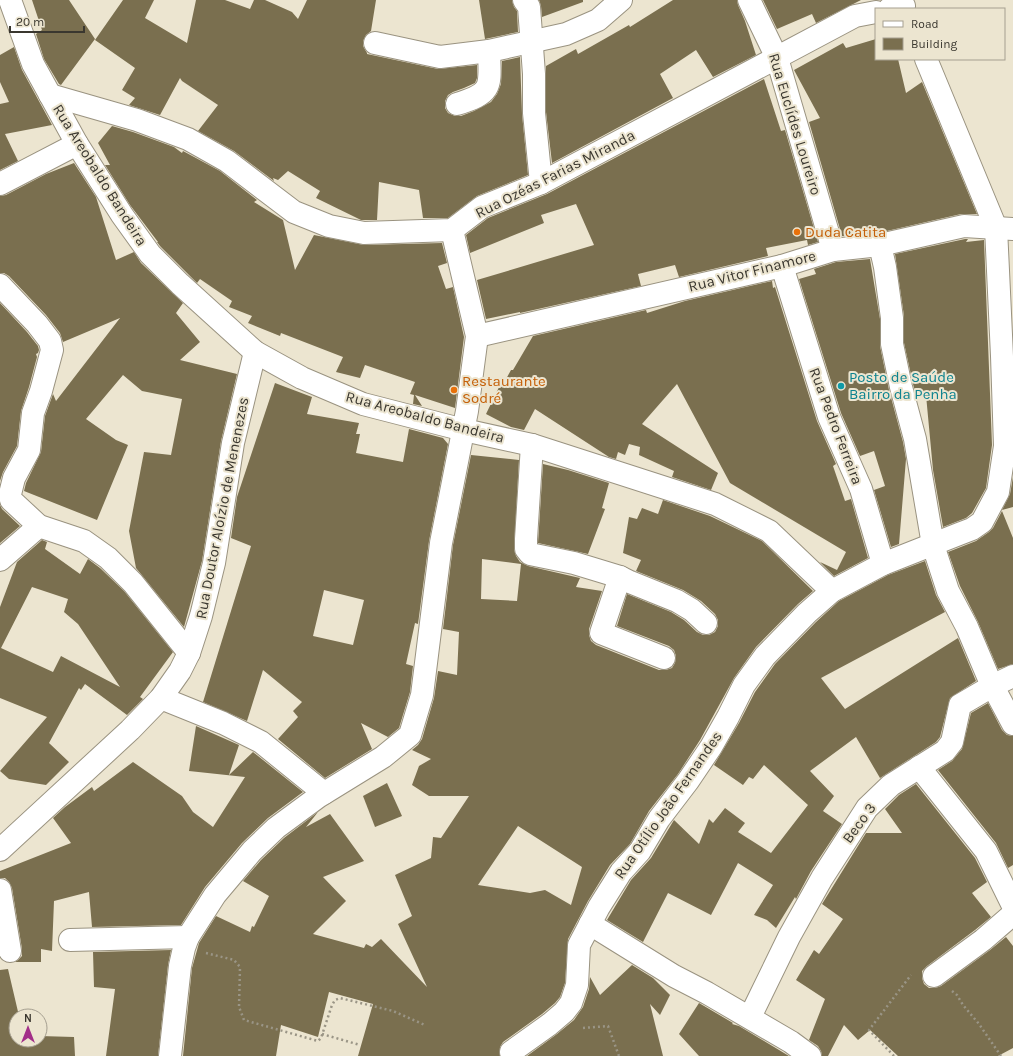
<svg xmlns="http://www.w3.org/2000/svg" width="1013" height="1056" font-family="Karla,sans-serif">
<rect width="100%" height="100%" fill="#ece5d0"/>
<g fill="#7a6f4f" fill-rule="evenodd">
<polygon points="32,0 69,0 95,39 61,85 59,84 44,59 36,34 42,30"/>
<polygon points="123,0 154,0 145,18 187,43 196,0 225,0 250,9 254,0 265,0 292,12 298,19 307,0 376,0 371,31 366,35 363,41 363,46 367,53 367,54 438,69 477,65 477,78 475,83 464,88 453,92 448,95 445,101 445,108 448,113 455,116 461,116 474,111 491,102 497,94 501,84 502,61 520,57 522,114 528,175 477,196 448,218 423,218 419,190 379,182 377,220 361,220 316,198 320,191 288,171 278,180 273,178 274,181 234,151 198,131 218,105 182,81 180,78 160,115 129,105 135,98 122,90 135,68 95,40"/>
<polygon points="479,0 512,0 514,7 517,11 518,32 485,39"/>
<polygon points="539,0 583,0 583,2 542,17 541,6"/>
<polygon points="673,0 737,0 738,5 745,21 756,55 713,77 696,50 660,74 673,98 552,163 546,112 546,66 576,49 578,54 629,25 630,27"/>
<polygon points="763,0 861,0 816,23 812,14 777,29"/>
<polygon points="876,39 876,59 898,59 906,93 922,82 977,214 961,214 878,233 842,236 809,122 820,118 794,70 843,43 846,48"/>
<polygon points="14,47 22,70 52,125 5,134 18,161 0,170 0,104 9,102 0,82 0,55"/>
<polygon points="764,79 781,131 785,130 818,242 808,245 807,240 766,248 768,256 679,277 675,265 638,274 641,286 520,313 520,312 486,319 477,280 594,245 576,204 541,215 544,223 470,253 466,235 488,218 547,194"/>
<polygon points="112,126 133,132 174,147 182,153 183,151 220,171 257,200 254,202 283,220 295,270 314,235 364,245 442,243 447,263 438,266 446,289 453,287 464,337 455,408 415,395 422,406 413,404 414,395 410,394 415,382 365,365 360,378 336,372 343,357 281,333 280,336 248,323 252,316 229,307 232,301 200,279 197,283 160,246 157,242 158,242 130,205 105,165 110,165 98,143"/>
<polygon points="74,163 96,197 116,260 134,252 141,263 183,303 176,313 200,342 180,360 237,374 221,441 202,561 184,627 136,568 129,531 144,452 171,455 182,399 142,391 123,375 86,419 116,440 128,445 97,520 24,491 26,483 41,452 45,416 53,394 56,401 120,318 63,342 60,333 46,315 9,276 4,273 0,273 0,196 6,195 46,174"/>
<polygon points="965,239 968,239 966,242 984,240 992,445 986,488 972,513 966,518 943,527 933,470 926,395 916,395 913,384 904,343 904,316 895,254"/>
<polygon points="870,259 880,319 880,346 889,390 903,442 906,459 899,544 891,547 874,490 885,486 874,451 860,456 841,413 799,279 816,274 814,269 836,262"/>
<polygon points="772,281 773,288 775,287 817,421 836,464 833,466 845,501 851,499 868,558 834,576 820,562 837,570 846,552 730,483 677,384 642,424 718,473 711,490 672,477 674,471 639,455 640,447 629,444 625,455 618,452 616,459 609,457 535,409 524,430 511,427 486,414 502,381 505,381 511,370 513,370 533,336 646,310 647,313 685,301"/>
<polygon points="0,303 27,332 38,346 39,350 38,353 36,354 37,357 29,387 21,411 17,446 3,472 0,481"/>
<path d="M275,383L312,397L307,414L359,423L356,434H360L356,453L403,462L409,429L443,438L448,444L429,541L418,624L415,623L406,664L413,666L410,692L399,728L388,737L361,723L372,749L325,778L278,739L298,717L293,711L302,702L263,670L247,721L203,702L251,546L231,538L237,497ZM324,590L364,600L353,645L313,636Z"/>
<path d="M471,455L519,460L514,549L516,556L520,562L528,566L580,578L576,587L602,591L589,629V635L591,641L596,645L659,670H666L672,668L675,663L676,656L674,650L669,646L617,626L627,594L671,612L684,620L697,632L703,635H709L715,632L718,626V620L715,614L701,601L683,590L636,571L641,560L623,553L629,517L637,519L642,508L658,514L663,500L710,516L762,541L813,591L798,604L756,647L734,678L700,740L678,774L649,811L630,844L610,865L588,901L568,939L565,983L560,997L555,1003L542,1014L503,1042L500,1047V1056H358L373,1004L329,992L318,1037L281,1025L276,1056H183L192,968L199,943L216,916L250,932L252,926L254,927L269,896L243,881L261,860L284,838L318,812L306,827L330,814L364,861L323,877L346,901L313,934L364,948L366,944L372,947L381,939L427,987L398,924L412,916L395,875L431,858L433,837L441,838L469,796H429L412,785L419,766L431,759L412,750L418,745L422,739L434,698L438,671L457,675L459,632L443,629L453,545ZM482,559L521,564L517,601L481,599ZM518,826L582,867L571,905L545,890L530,893L478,885Z"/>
<polygon points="543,464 568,470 609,483 602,508 605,509 588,554 538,543"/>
<polygon points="1013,477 1013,507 1002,510 1010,494"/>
<polygon points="0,505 2,509 20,526 0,543"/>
<polygon points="1002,511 1013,538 1013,664 998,669 978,622 960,586 948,552 976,541 989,532 993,528"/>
<path d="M42,540L47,542L45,549L80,574L88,559L100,568L124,591L173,652L140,697L143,699L127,715L85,684L81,690L79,688L49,743L69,762L46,785L9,779L0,771L47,717L0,698V607L17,562ZM32,587L68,599L64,612L78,624L120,687L61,656L53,672L1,648Z"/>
<polygon points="925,561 936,595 945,612 821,678 845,709 958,638 976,681 950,698 940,737 936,742 880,778 856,737 810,771 834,796 823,811 842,824 811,871 796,899 795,897 776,928 767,920 754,915 773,885 738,863 711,915 668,893 643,942 607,920 631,880 651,858 674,820 699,844 709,819 713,823 725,808 745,823 738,832 771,853 808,805 764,765 753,779 749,777 743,785 714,765 739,723 755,692 775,664 816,622 839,601 888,575"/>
<polygon points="988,703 1002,730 1007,735 1013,736 1013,865 1008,868 996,843 938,770 952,761 962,749 971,713"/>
<polygon points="196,726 239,745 229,775 253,752 303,792 268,818 242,843 205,887 181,925 92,927 89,892 54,901 52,951 41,949 41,962 15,962 18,960 22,956 22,949 12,888 9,882 5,878 0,878 0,871 71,843 53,818 65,807 92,787 94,791 133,762 182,796 193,812 213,827 245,777 189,771"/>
<polygon points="387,783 402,816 375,827 363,796"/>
<polygon points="916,784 975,858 987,882 972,893 991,917 975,930 927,966 922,971 922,978 924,984 929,988 935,988 941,986 990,950 1006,937 1013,946 1013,1048 998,1056 898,1056 870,1030 858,1040 844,1025 828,1056 822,1056 821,1051 818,1046 809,1040 825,999 796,980 814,950 819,954 843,919 822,904 866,833 902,833 885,809 899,795"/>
<polygon points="171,950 168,965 158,1056 106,1056 115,989 94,987 93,952"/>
<polygon points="632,965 653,978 670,995 660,1015 650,1004 663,1056 527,1056 557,1034 574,1020 583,1007 589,989 590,977 600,995"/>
<polygon points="8,969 19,1016 16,1016 16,1040 40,1040 40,1036 74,1037 75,1056 0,1056 0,970"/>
<polygon points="699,1003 733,1023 732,1024 739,1026 789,1056 699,1056 679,1034"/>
</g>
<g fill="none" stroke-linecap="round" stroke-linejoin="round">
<g stroke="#9a9380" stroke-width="24">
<g id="minor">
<polyline points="10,0 33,64 77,144 122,215 150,254 180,284 255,352 302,378 363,404 464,430 532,445 715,504 769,531 832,591"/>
<polyline points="524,0 529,7 534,74 534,113 541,183"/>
<polyline points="749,0 777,58 833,250"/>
<polyline points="889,9 904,6"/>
<polyline points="375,43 440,57 489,51 566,34 598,20 621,0"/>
<polyline points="50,95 137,120 188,139 227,161 294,212 329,226 364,233 452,230 482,207 541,183 855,16 876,12"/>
<path d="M457,104C494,93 490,86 489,51"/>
<polyline points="0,184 77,144"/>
<polyline points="880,245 885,267 892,318 892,344 901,387 915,439 933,545 948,591 967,627 989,679 1013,724"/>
<polyline points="782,266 829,417 861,489 883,564"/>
<polyline points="0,285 37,324 50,341 52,350 41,391 33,413 29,450 14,478 10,494 11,500 39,526 84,541 108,558 133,583 189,653"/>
<polyline points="477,336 782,266 833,250 880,245 964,226 1013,229"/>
<polyline points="532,445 526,539 526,549 530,554 574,563 620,577 630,582 677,601 692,610 706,623"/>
<polyline points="0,560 39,526"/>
<polyline points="620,577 601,633 664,658"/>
<polyline points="161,698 223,723 261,742 324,793"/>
<polyline points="919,767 986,851 1013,906"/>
<polyline points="0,850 130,730 161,698 180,671 189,653 201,616 214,563 233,443 255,352"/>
<polyline points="0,890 10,951"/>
<polyline points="590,924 674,976 707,993 791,1042 810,1056"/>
<polyline points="70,940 188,937"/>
<polyline points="934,976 983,940 1013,914"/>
<polyline points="750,1017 789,937 822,878 867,808 891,785 945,751 952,742 960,705 994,685 1013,676"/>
<polyline points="511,1052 550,1024 564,1012 571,1003 577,985 579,945 599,907 621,872 640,851 659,819 688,781 711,747 728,717 744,685 765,656 807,613 832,591 883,564 959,534 972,529 982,522 998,492 1005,446 1002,356 996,228 926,59"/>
<polyline points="170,1056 180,966 184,948 188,937 215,895 252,851 276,828 318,797 383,757 410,735 422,695 441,543 467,411 477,336 452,230"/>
</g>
</g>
<g stroke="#9a9586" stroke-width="2.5" stroke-dasharray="2 3" stroke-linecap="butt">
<polyline points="206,953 234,960 240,967 239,1007 244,1020 318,1041 321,1038 332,1005 335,1000 340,998 393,1011 425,1025"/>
<polyline points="952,991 957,995 963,1005 979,1024 1001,1056"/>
<polyline points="583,1028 608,1026 619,1056"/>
<polyline points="322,1034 360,1045"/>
<polyline points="894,1056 869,1030 911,975"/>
</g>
<use href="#minor" stroke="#fff" stroke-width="22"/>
</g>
<g fill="#e8710a" stroke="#ece5d0" stroke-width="1.5">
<circle cx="797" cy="232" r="4"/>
<circle cx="454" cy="390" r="4"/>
</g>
<circle fill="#0f9aa8" stroke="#ece5d0" stroke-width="1.5" cx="841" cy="386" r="4"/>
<g text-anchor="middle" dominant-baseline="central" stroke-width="4" stroke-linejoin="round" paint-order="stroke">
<g font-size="15" fill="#3a372f" stroke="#ece5d0">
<text transform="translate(795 124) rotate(73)">Rua Euclídes Loureiro</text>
<text transform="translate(555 174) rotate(-27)">Rua Ozéas Farias Miranda</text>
<text transform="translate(100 175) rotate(58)">Rua Areobaldo Bandeira</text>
<text transform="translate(752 271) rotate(-14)">Rua Vitor Finamore</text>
<text transform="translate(425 417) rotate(15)">Rua Areobaldo Bandeira</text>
<text transform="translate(836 426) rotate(69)">Rua Pedro Ferreira</text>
<text transform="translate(222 508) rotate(-79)">Rua Doutor Aloízio de Menenezes</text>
<text transform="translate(668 805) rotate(-55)">Rua Otílio João Fernandes</text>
<text transform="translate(859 823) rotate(-54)">Beco 3</text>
</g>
<g font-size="15" fill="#c56008" stroke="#ece5d0" text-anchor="start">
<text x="805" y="232">Duda Catita</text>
<text x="462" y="381">Restaurante<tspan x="462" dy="17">Sodré</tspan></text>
</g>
<g font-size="15" fill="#0d838f" stroke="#ece5d0" text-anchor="start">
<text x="849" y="377">Posto de Saúde<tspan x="849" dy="17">Bairro da Penha</tspan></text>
</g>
</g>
<rect x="875" y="8" width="130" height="52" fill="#ece5d0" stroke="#a59f90"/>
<rect x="883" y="21" width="20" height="6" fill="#ffffff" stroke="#a59f90"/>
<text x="911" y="28" font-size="12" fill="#3a372f">Road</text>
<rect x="883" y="38" width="20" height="12" fill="#7a6f4f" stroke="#a59f90"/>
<text x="911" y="48" font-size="12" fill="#3a372f">Building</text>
<g transform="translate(28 1028)"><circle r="19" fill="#ece5d0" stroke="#a59f90"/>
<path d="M0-3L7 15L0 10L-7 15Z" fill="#a22e88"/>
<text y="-6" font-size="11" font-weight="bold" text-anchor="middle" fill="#3a372f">N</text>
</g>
<path d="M10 26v6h74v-6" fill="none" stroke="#3a372f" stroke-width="2"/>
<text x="16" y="26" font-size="12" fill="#3a372f" stroke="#ece5d0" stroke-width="3" paint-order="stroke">20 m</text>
</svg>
